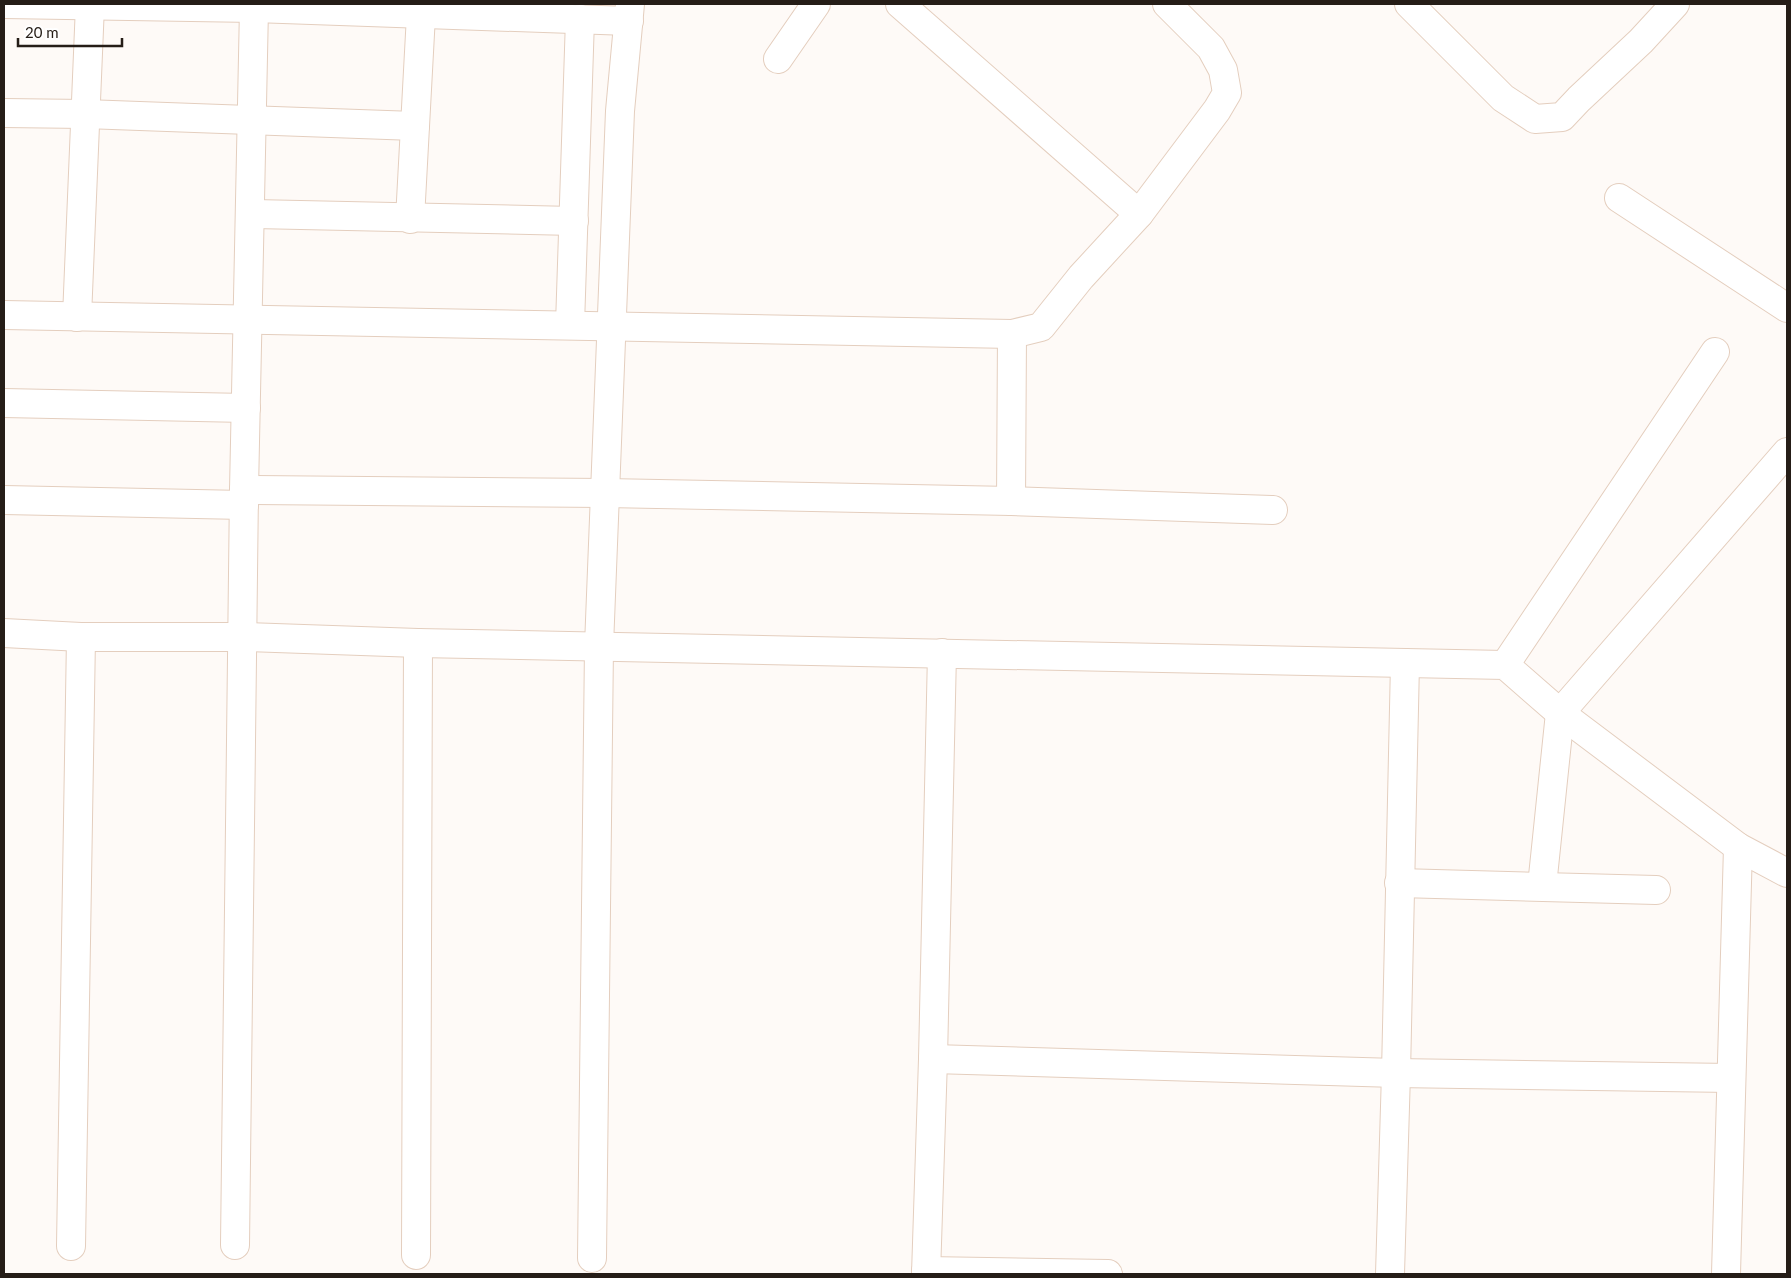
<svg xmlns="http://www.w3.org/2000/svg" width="1791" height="1278" font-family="Lato,sans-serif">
<rect width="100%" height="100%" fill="#fefaf7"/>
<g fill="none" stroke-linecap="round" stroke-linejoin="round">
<g stroke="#e4cebe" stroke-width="30">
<g id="minor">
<polyline points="4,4 254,8 629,21"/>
<polyline points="900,4 1139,214"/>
<polyline points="1409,4 1503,98 1535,119 1562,117 1579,99 1641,41 1675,4"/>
<polyline points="778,59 816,4"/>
<polyline points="4,113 85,114 415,126"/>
<polyline points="1619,198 1787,308"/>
<polyline points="250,214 574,221"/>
<polyline points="410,219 421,15"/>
<polyline points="4,315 1012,334 1041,327 1081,277 1139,214 1217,110 1227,93 1223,70 1211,48 1167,4"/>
<polyline points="77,317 90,5"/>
<polyline points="570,325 580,19"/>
<polyline points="4,403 246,408"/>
<polyline points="244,490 606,493 1011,501 1273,510"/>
<polyline points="4,500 244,505"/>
<polyline points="1011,501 1012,334"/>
<polyline points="4,633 81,637 244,637 418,643 1505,665 1560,713 1738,847 1787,873"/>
<polyline points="1505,665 1715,352"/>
<polyline points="1399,883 1656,890"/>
<polyline points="1542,886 1560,713 1787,452"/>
<polyline points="933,1059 1396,1073 1731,1078"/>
<polyline points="235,1245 244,490 254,8"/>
<polyline points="71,1246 81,637"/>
<polyline points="416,1255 418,643"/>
<polyline points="592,1258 599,646 620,111 630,4"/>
<polyline points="926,1271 1108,1274"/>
<polyline points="926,1274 933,1059 942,653"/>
<polyline points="1390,1274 1396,1073 1405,663"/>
<polyline points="1726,1274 1738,847"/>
</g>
</g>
<use href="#minor" stroke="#fff" stroke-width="28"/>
</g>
<rect width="1791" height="1278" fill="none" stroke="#251d17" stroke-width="10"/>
<path d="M18 38v8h104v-8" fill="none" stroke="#251d17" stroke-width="2.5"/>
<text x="25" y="38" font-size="15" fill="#251d17" stroke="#ffffff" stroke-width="4" paint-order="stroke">20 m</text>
</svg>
